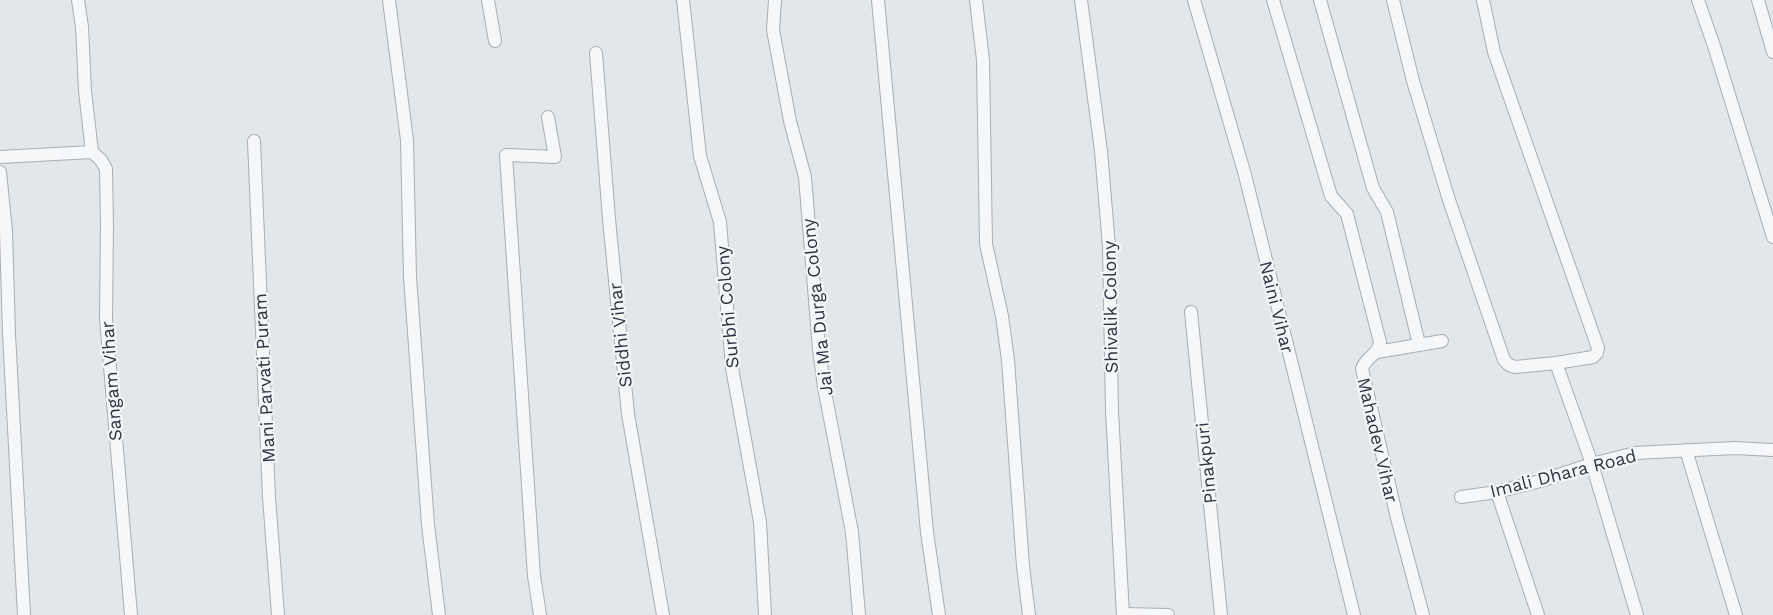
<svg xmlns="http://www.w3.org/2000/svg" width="1773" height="615" font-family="'Work Sans',sans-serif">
<rect width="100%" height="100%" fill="#e3e6ea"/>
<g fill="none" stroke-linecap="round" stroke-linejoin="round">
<g stroke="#a8adb4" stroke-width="14">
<g id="street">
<polyline points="78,0 82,27 85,91 92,152"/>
<polyline points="389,0 407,140 410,277 428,525 439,615"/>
<polyline points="488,0 495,41"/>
<polyline points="683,0 700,156 720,222 732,368 760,522 765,615"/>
<polyline points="775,0 773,30 790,121 805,177 819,349 824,387 852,532 859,615"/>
<polyline points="878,0 927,532 939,615"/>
<polyline points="976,0 983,60 986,244 1002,316 1008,360 1023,566 1029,615"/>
<polyline points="1081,0 1101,151 1109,247 1112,411 1123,615"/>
<polyline points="1194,0 1245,175 1354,615"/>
<path d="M1273,0L1331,196L1347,214L1380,342C1379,355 1365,357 1362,369L1397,518L1423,615"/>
<polyline points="1320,0 1373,188 1387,212 1419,344"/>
<polyline points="1393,0 1413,81 1449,200 1504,360 1509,365 1515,367 1556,363"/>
<polyline points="1483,0 1494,52 1598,348 1597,353 1593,357 1556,363 1592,464 1637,615"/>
<polyline points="1698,0 1714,46 1773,237"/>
<polyline points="1758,0 1773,52"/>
<polyline points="596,53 609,219 628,414 663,615"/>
<polyline points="254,141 269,497 278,615"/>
<polyline points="92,152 101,160 106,169 107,226 106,319 131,615"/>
<polyline points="0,157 92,152"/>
<polyline points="0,172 6,231 9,334 24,615"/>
<polyline points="1191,312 1221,615"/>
<polyline points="1377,352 1442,341"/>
<polyline points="1686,450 1736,615"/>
<polyline points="1497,492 1538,615"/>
<polyline points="1461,497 1497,492 1540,481 1592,464 1635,453 1735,448 1773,450"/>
<polyline points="1123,614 1168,615"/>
<polyline points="540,615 534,576 506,155 555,157 548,117"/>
</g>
</g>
<use href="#street" stroke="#f6f7f9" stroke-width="12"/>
</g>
<g text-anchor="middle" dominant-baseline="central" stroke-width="4.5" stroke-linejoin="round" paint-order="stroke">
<g font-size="18" fill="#2c3541" stroke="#f3f5f7">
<text transform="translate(727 307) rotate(-95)">Surbhi Colony</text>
<text transform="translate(817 307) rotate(-96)">Jai Ma Durga Colony</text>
<text transform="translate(1110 307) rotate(-91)">Shivalik Colony</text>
<text transform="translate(1277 307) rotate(76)">Naini Vihar</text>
<text transform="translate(620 335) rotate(-96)">Siddhi Vihar</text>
<text transform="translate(264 378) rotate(-93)">Mani Parvati Puram</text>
<text transform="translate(111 381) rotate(-94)">Sangam Vihar</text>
<text transform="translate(1378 440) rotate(77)">Mahadev Vihar</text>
<text transform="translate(1206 463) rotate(-96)">Pinakpuri</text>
<text transform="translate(1563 473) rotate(-14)">Imali Dhara Road</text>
</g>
</g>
</svg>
